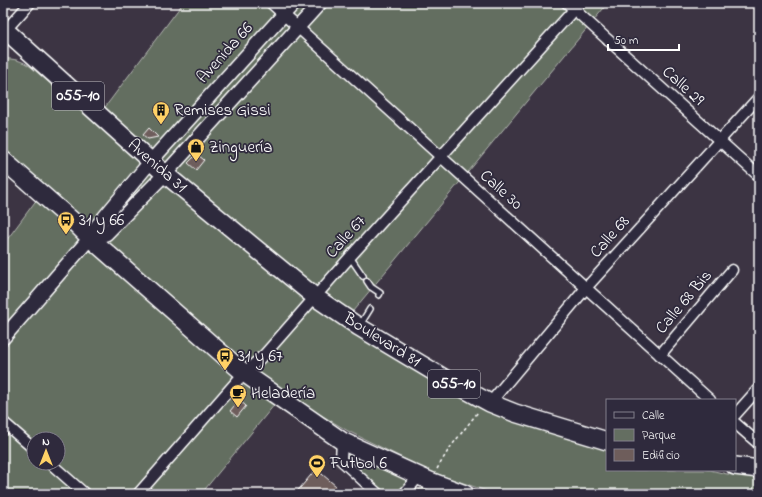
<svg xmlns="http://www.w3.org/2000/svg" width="762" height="497" font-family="'Indie Flower',sans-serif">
<rect width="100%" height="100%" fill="#3c3443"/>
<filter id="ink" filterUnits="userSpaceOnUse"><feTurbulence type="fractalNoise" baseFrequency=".025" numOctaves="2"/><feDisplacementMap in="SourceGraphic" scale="8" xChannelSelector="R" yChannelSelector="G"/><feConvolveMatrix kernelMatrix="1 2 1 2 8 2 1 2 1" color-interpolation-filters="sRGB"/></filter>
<g filter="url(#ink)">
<g fill="#646e61" stroke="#b2b6b0" fill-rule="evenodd">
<path d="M183,3H608L343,323L473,402L607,447V470H710L727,474L759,476V494H495L429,471L348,431L284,393L201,494H3V245L46,187L3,149V59C13,58 23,61 31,67L94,122ZM34,439H58V463H34Z"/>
<polygon points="351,452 406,479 406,483 396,494 385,494 348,460 347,457"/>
<path d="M430,487L447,494H413C418,489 423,488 430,487Z"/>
</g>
<g fill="#6e5d5b" stroke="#fff">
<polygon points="149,128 158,137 148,139 143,135"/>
<polygon points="197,154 204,160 196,170 188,163"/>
<polygon points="239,400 246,406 237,417 230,411"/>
<polygon points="316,469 336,486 328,494 295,494"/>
</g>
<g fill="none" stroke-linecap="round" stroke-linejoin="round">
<g stroke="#fff" stroke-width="8">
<g id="lane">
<polyline points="350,257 363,276"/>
<polyline points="367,281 371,287 380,293 379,295"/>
<polyline points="360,325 370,309"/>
</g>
</g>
<g stroke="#fff" stroke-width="13">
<g id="street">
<polyline points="271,3 710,400"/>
<polyline points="567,3 759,176"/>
<polyline points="3,33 30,3"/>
<polyline points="660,355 732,270"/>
<polyline points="490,403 586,288 759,97"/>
<polyline points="735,415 759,388"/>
<polyline points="3,422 34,449"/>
<polyline points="735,423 759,444"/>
<polyline points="342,441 341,460 378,494"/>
<polyline points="50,463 85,494"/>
<polyline points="138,494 244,373 265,354 350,257 580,3"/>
<polyline points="404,494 419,476"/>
</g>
</g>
<g stroke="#fff" stroke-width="16">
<g id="secondary">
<polyline points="90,238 106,234 165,174 320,3"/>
<polyline points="3,338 90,238 97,226 151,161 294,3"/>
</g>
</g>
<g stroke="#fff" stroke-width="20">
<g id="highway">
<polyline points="3,28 165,174 315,297 359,327 444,378 490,403 515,413 607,441"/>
<polyline points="3,160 75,223 90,238 244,373 342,441 430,481 465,494"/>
<polyline points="735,466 759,469"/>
</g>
</g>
<polyline stroke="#fff" stroke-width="1.5" stroke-dasharray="3 3" stroke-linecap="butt" points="437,469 449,449 478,412"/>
<use href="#lane" stroke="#2f2a3d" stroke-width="5"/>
<use href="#street" stroke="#2f2a3d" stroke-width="10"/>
<use href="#secondary" stroke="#2f2a3d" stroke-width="13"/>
<use href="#highway" stroke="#2f2a3d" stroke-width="17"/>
</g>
</g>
<defs>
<g id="building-pin" transform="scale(0.9)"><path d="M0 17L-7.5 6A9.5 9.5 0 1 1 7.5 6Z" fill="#ffd166" stroke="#2f2a3d"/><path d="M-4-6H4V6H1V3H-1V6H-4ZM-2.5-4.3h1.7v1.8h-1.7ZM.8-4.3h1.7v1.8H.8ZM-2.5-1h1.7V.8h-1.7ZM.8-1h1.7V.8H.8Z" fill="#111"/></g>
<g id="shop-pin" transform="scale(0.9)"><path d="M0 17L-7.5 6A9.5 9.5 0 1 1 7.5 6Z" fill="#ffd166" stroke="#2f2a3d"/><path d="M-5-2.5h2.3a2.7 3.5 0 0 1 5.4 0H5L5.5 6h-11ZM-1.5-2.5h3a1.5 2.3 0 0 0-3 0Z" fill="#111"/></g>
<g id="bus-pin" transform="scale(0.9)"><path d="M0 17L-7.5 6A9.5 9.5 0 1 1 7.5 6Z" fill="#ffd166" stroke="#2f2a3d"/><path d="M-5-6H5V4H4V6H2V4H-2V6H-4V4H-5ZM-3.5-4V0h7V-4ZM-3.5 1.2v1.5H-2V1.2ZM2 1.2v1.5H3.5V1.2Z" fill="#111"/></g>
<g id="cafe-pin" transform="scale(0.9)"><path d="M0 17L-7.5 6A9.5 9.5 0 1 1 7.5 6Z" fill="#ffd166" stroke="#2f2a3d"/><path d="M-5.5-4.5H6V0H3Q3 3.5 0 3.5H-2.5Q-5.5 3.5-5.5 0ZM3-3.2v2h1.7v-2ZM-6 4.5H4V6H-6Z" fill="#111"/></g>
<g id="stadium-pin" transform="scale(0.9)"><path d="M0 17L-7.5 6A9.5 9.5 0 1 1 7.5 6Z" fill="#ffd166" stroke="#2f2a3d"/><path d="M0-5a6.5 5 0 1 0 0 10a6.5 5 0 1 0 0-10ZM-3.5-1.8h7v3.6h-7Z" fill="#111"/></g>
</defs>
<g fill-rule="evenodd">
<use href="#building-pin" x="161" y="110"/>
<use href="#shop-pin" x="196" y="147"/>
<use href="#bus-pin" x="66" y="220"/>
<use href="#bus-pin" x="225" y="356"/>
<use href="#cafe-pin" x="238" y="393"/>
<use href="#stadium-pin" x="317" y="463"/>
</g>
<g text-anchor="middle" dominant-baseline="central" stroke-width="3.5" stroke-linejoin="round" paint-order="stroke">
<g fill="#2f2a3d" stroke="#c1bfc5" stroke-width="1">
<rect x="52" y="82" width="52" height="28" rx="3"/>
<rect x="428" y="370" width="52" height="28" rx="3"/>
</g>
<g font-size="16" font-weight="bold" fill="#fff">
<text x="78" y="96">055-10</text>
<text x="454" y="384">055-10</text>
</g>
<g font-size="17" fill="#fff" stroke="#2f2a3d">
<text transform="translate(225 53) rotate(-48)">Avenida 66</text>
<text transform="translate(683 86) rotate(42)">Calle 29</text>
<text transform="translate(157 166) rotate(41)">Avenida 31</text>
<text transform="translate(501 190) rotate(42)">Calle 30</text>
<text transform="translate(346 237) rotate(-48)">Calle 67</text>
<text transform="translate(610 237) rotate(-48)">Calle 68</text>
<text transform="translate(684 302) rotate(-50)">Calle 68 Bis</text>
<text transform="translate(382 340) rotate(32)">Boulevard 81</text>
</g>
<g font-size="17" fill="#fff" stroke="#2f2a3d" text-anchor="start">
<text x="174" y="110">Remises Gissi</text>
<text x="209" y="147">Zinguería</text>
<text x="79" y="220">31 y 66</text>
<text x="238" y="356">31 y 67</text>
<text x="251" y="393">Heladería</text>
<text x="330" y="463">Futbol 6</text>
</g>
</g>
<rect width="762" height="497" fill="none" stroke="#2f2a3d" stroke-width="16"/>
<rect x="8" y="8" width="746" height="481" fill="none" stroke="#fff" stroke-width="1.5" filter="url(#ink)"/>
<rect x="606" y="399" width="130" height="72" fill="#2f2a3d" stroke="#827f8b"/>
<rect x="614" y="412" width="20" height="6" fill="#2f2a3d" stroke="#827f8b"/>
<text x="642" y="419" font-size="12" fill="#ffffff">Calle</text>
<rect x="614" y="429" width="20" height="12" fill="#646e61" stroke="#827f8b"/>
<text x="642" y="439" font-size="12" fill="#ffffff">Parque</text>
<rect x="614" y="449" width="20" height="12" fill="#6e5d5b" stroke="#827f8b"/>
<text x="642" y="459" font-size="12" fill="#ffffff">Edificio</text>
<g transform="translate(46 451)"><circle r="19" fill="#2f2a3d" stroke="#827f8b"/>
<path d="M0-3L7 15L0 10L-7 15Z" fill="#ffd166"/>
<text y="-6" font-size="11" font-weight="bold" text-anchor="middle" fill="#ffffff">N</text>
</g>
<path d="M608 44v6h71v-6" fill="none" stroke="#ffffff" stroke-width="2"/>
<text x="614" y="44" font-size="12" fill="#ffffff" stroke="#2f2a3d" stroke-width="3" paint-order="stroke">50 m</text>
</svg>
